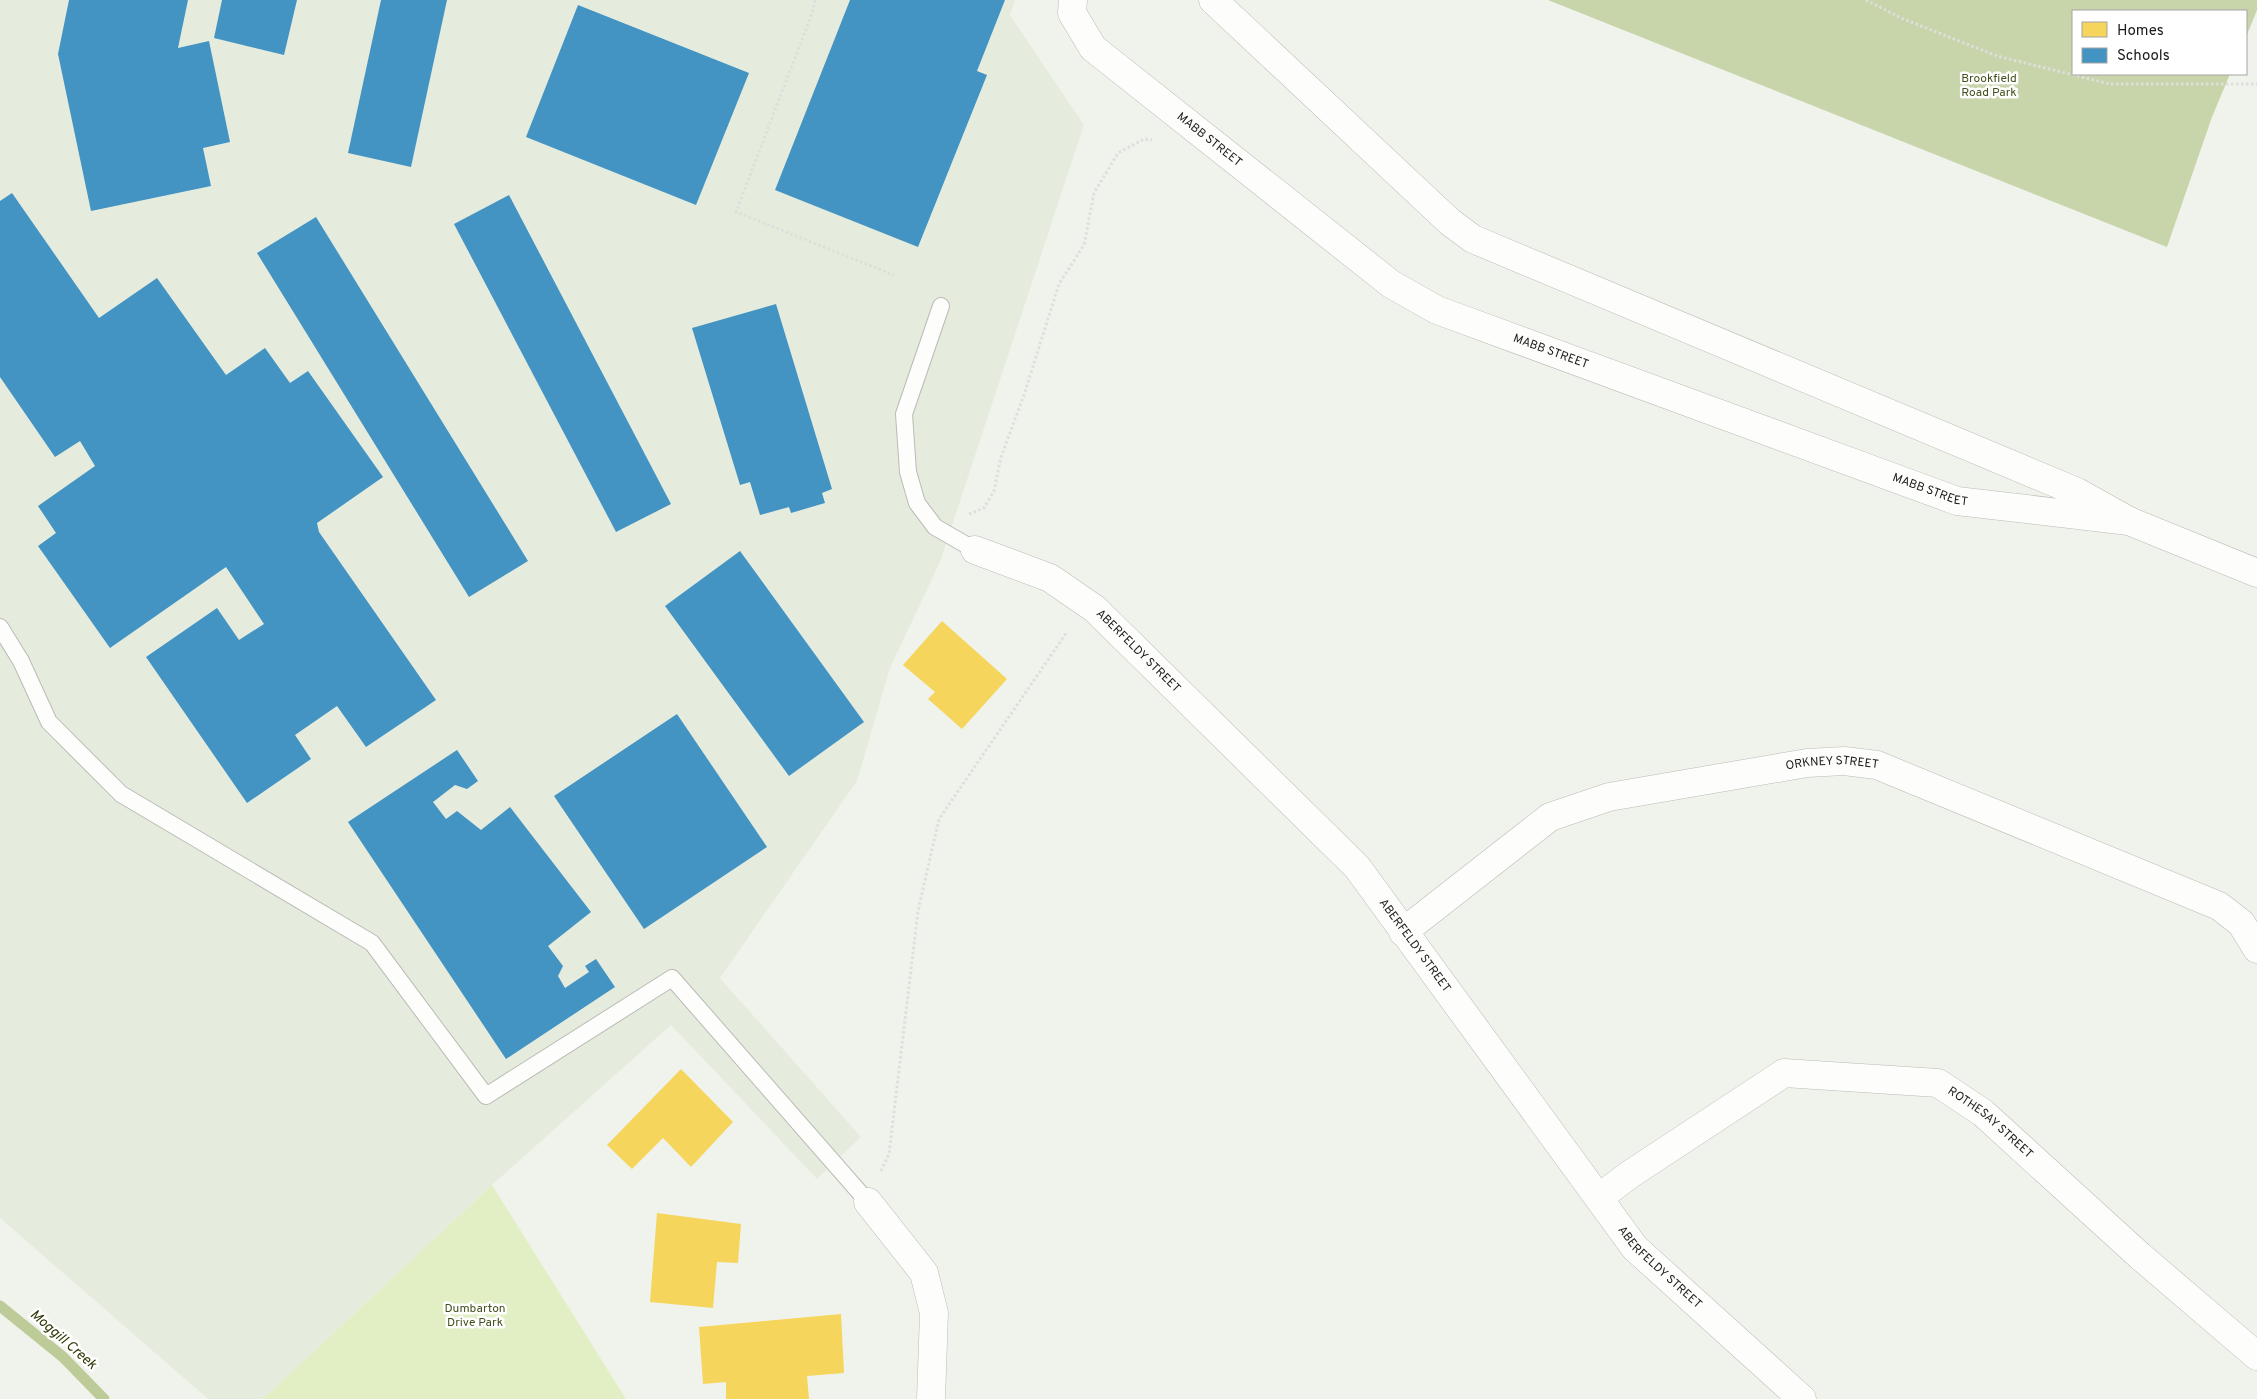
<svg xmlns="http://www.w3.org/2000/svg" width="2257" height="1399" font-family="Overpass,sans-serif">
<rect width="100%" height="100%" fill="#f0f3ec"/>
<polygon fill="#e6ecdd" points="0,0 1015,0 1010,15 1084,125 940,562 890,668 857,781 720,978 861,1137 817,1179 671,1025 492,1185 263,1399 208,1399 0,1218"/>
<polygon fill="#e2efc4" points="492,1185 626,1399 263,1399"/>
<polygon fill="#c8d4a9" points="1548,0 2257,0 2257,10 2246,37 2246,11 2073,11 2073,74 2230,74 2212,117 2167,247"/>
<g fill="#f6d55c">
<polygon points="942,621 1007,679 962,729 928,699 935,692 903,665"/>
<polygon points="681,1069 733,1122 691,1167 663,1138 632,1169 607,1145"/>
<polygon points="657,1213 741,1224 738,1263 717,1262 713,1308 650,1302"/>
<polygon points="841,1314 844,1373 807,1376 809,1399 726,1399 726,1382 703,1384 699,1327"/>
</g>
<g fill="#4393c3">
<polygon points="69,0 188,0 178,48 209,41 230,142 203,148 211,186 91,211 58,54"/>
<polygon points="222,0 297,0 284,55 214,38"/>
<polygon points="381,0 447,0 411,167 348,153"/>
<polygon points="850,0 1005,0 977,71 987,75 918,247 775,190"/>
<polygon points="578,5 749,73 696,205 526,137"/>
<polygon points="12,193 99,318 157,278 226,375 265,348 290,383 308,371 383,477 317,523 319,532 436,700 366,747 337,706 295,735 311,759 247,803 146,657 217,608 239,640 264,624 226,567 110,648 38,546 56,533 38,506 95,466 80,441 55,457 0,377 0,201"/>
<polygon points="509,195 671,504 616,532 454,224"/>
<polygon points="316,217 528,561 469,597 257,253"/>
<polygon points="776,304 832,489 822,493 825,503 791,513 789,507 760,515 750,482 740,485 692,328"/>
<polygon points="740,551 864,722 789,776 665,606"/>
<polygon points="677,714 767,847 644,929 554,796"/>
<polygon points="457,750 478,781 467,789 455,785 433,802 446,819 457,811 481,830 510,807 591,912 548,946 563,966 558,976 565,988 589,972 585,966 596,959 615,987 506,1059 348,822"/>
</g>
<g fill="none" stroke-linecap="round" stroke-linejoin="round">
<polyline stroke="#bccb97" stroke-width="11" points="0,1306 63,1357 104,1399"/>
<g stroke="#b9bbb6" stroke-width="18">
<g id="service">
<polyline points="941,306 904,414 908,472 917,503 935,527 975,550"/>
<polyline points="0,627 21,661 49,722 121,794 372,943 486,1096 672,978 868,1202"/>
</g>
</g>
<g stroke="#b9bbb6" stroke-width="29">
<g id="minor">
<path id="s1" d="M1073,0L1072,13L1093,48L1391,284L1437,310L1957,501L2129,521"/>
<polyline points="1213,0 1450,222 1473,239 2077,492 2129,521 2257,573"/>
<path id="s2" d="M975,550L1050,578L1095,609L1357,867L1635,1248L1802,1399"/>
<path id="s3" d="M1403,932L1550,817L1609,797L1807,763L1844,761L1877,765L2219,906L2241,923L2257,949"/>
<path id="s4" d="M1600,1197L1629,1175L1784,1073L1938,1083L1983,1113L2140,1256L2257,1356"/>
<polyline points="868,1202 924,1273 934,1313 931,1399"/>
</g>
</g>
<g stroke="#dddfdc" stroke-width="3" stroke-dasharray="2.5 2.5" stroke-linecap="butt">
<polyline points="815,0 813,11 736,212 894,275"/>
<polyline points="1866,0 1901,18 1997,56 2110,84 2257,84"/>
<polyline points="969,514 984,508 994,491 1001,457 1024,395 1059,284 1084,245 1094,193 1118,153 1144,139 1152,140"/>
<polyline points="881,1171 889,1154 918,911 939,819 1067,632"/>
</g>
<use href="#service" stroke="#fdfdfc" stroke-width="16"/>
<use href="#minor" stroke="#fdfdfc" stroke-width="28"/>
</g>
<g text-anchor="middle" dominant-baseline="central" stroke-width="5" stroke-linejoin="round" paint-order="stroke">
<g font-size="12" fill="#44511e" stroke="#fff">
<text x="1989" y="79">Brookfield<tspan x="1989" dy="14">Road Park</tspan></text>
<text x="475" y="1309">Dumbarton<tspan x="475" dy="14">Drive Park</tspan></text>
</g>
<g font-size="12" fill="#1a1c17" stroke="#fff">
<text stroke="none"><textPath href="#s1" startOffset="202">MABB STREET</textPath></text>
<text stroke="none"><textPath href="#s1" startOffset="608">MABB STREET</textPath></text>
<text stroke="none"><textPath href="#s1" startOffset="1012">MABB STREET</textPath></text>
<text stroke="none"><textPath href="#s2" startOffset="195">ABERFELDY STREET</textPath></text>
<text stroke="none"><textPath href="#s3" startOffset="475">ORKNEY STREET</textPath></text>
<text stroke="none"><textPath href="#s2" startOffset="600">ABERFELDY STREET</textPath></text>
<text stroke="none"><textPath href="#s4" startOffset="442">ROTHESAY STREET</textPath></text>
<text stroke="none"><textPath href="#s2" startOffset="1005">ABERFELDY STREET</textPath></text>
</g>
<g font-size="14" font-style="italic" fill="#2c3700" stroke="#fff">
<text transform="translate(63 1340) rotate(41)">Moggill Creek</text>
</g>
</g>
<rect x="2072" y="10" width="175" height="65" fill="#ffffff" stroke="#a3a4a2"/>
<rect x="2082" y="22" width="25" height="15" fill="#f6d55c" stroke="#a3a4a2"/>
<text x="2117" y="35" font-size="15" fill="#1a1c17">Homes</text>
<rect x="2082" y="48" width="25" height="15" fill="#4393c3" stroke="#a3a4a2"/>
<text x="2117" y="60" font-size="15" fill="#1a1c17">Schools</text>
</svg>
